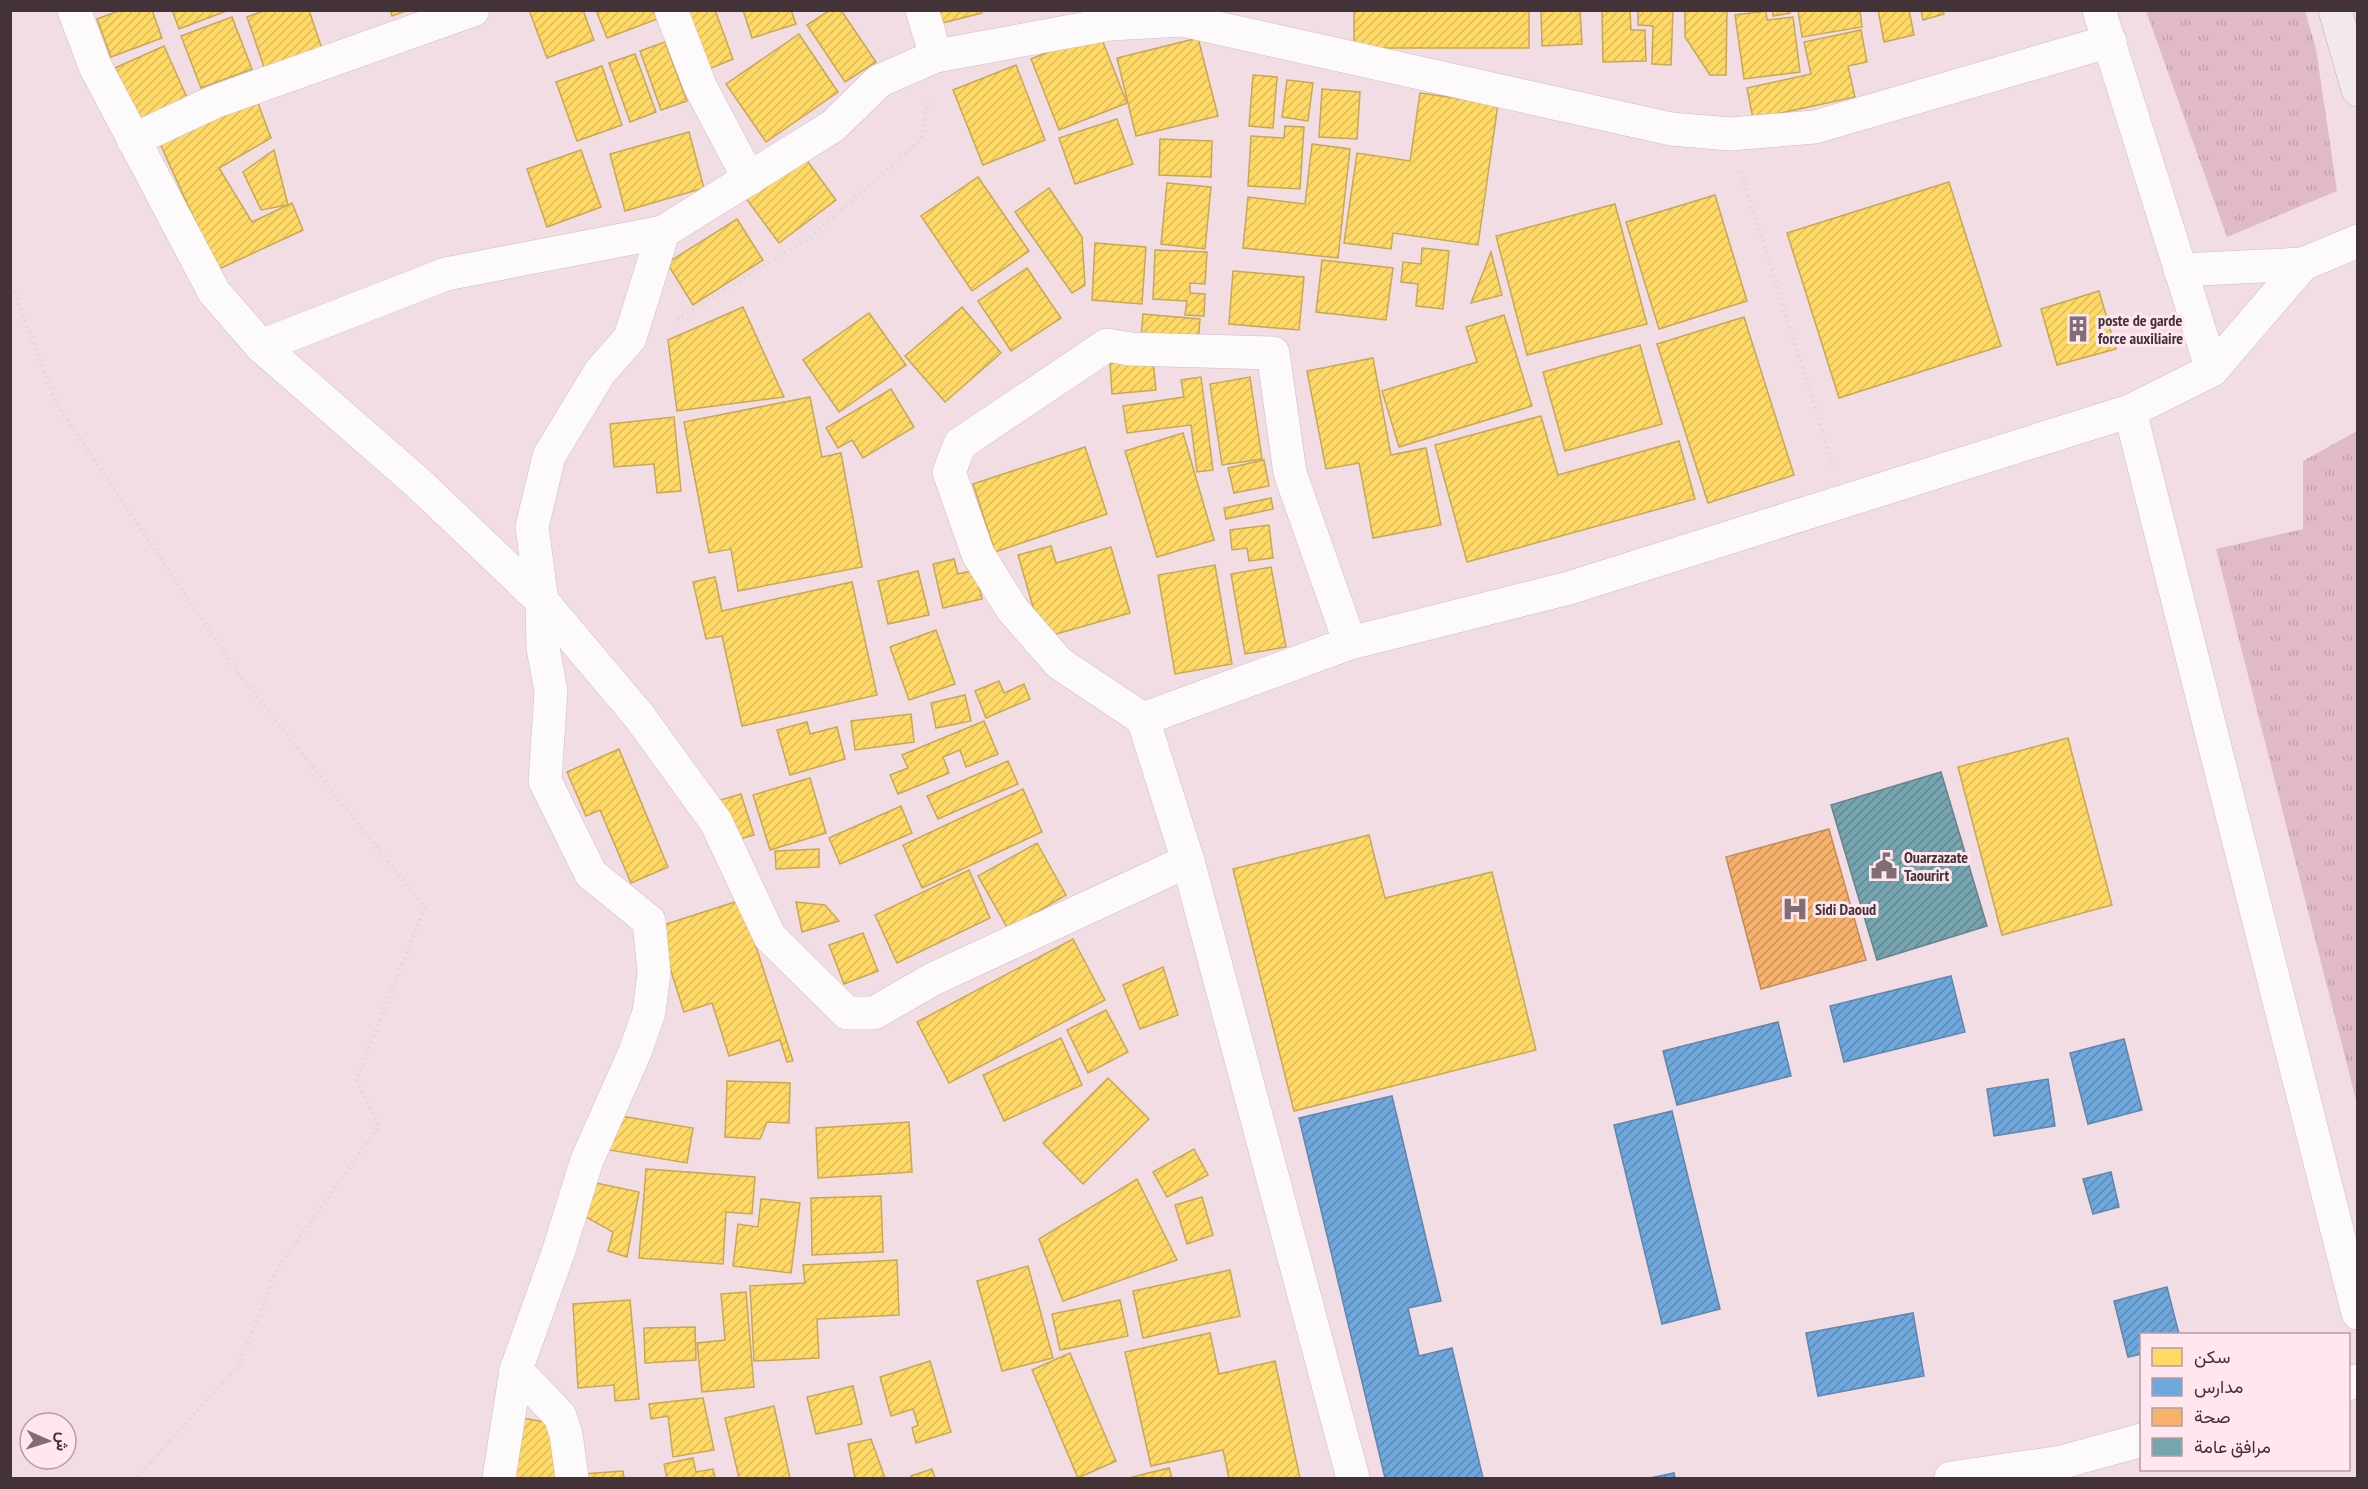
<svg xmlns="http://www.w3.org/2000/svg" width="2368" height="1489" font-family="'PT Sans Narrow',Vazirmatn,sans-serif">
<defs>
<pattern id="grass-tufts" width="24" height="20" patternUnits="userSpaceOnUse" patternTransform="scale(1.5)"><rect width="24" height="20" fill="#e1baca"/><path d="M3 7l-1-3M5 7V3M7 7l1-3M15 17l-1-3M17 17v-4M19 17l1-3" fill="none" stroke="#c2a0ae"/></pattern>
<pattern id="homes-hatch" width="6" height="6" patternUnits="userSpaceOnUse" patternTransform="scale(1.5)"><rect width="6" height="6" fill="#ffd966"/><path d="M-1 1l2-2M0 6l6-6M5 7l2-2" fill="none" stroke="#dcbb59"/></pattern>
<pattern id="schools-hatch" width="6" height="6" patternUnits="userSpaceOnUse" patternTransform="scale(1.5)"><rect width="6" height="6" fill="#6fa8dc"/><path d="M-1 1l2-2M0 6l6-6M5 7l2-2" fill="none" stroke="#5d89b3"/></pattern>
<pattern id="health-hatch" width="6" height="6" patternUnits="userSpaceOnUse" patternTransform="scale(1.5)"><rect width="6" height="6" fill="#f6b26b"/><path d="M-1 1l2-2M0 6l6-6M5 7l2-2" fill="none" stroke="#c99159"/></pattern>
<pattern id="public-hatch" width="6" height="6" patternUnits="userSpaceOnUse" patternTransform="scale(1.5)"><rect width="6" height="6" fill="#76a5af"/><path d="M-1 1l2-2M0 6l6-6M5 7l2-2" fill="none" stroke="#62878f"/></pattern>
</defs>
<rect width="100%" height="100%" fill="#f3dde5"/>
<g fill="url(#grass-tufts)">
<polygon points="2146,11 2305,11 2316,49 2337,191 2227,237"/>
<polygon points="2357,431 2357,1104 2216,549 2303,529 2303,461"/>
</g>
<g fill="url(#homes-hatch)" stroke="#c7a758" stroke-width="1.5">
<polygon points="121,10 152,10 162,38 111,57 97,19"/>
<polygon points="172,10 229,10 179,29"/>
<polygon points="266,10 309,10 323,52 266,73 247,17"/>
<polygon points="390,10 408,10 392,16"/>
<polygon points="529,10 583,10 594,40 547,58"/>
<polygon points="596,10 653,10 657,19 607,38"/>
<polygon points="695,10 715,10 733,59 704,71 682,15"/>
<polygon points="743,10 791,10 796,24 752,38"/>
<polygon points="830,10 841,10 876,62 845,82 807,25"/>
<polygon points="939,10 981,10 982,13 942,23"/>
<rect x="1354" y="10" width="175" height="38"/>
<polygon points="1541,10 1580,10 1582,44 1542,46"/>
<polygon points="1602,10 1630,10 1631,30 1645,30 1646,61 1603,62"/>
<polygon points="1638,10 1673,10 1671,65 1652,64 1653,26 1638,25"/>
<polygon points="1685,10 1727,10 1726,75 1710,75 1685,37"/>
<polygon points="1773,10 1790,10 1790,13 1773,16"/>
<polygon points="1798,10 1860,10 1862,27 1802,37"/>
<polygon points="1878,10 1909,10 1914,35 1884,42"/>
<polygon points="1921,10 1943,10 1944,14 1923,20"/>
<polygon points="1766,11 1767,20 1793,17 1800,72 1744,79 1735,15"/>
<polygon points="232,17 252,69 201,88 181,36"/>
<polygon points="1861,30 1867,62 1848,66 1855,97 1753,119 1747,88 1811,74 1804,42"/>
<polygon points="1099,32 1127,103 1059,130 1031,59"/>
<polygon points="799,34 838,92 766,142 726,84"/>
<polygon points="1198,38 1218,116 1136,136 1117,58"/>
<polygon points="665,42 687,101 661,110 640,51"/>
<polygon points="164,46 189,102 140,124 115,68"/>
<polygon points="635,54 656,112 630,122 609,63"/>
<polygon points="1016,65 1045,140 983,165 953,90"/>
<polygon points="602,66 622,125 577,141 556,82"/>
<polygon points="1253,75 1277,77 1273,128 1249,126"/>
<polygon points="1287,80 1313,83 1308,121 1282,117"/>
<polygon points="1322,89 1360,92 1357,139 1319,137"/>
<polygon points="1420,93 1498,104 1478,245 1393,233 1391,249 1344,243 1357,153 1410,161"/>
<polygon points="255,95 271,138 219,168 252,222 292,203 303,230 217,270 158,139"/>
<polygon points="1117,119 1133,164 1075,184 1059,138"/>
<polygon points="1285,126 1304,127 1300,189 1248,186 1251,136 1284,138"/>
<polygon points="689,132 704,188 625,211 610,154"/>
<polygon points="1160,139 1212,141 1211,177 1159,175"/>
<polygon points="1312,144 1350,149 1338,258 1243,248 1248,197 1305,204"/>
<polygon points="274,150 288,205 261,210 243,172"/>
<polygon points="581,150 601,207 547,227 527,169"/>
<polygon points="803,155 836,200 779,243 745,197"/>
<polygon points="978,177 1029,251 972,291 921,216"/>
<polygon points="1949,182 2001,346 1839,398 1787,233"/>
<polygon points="1167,183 1211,187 1205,249 1161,244"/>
<polygon points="1049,188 1082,237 1085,285 1072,293 1015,212"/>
<polygon points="1715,195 1747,301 1659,329 1626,222"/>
<polygon points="1615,204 1647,324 1527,355 1496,236"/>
<polygon points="737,219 763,260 693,305 667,263"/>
<polygon points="1095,243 1146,247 1142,304 1092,300"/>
<polygon points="1422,248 1449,251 1443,309 1416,306 1418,284 1401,282 1403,262 1421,264"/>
<polygon points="1155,250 1207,252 1205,284 1190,283 1190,293 1205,294 1204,316 1185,315 1187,301 1153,299"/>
<polygon points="1491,252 1502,295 1471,303"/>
<polygon points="1322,260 1393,268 1386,320 1316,312"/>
<polygon points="1027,268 1061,318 1011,351 978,301"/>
<polygon points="1233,271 1304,277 1299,330 1229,324"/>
<polygon points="2099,291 2116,349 2057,365 2041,309"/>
<polygon points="743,307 784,397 677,411 668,340"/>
<polygon points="962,307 1001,353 945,402 905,356"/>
<polygon points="869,313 906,365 839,412 803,360"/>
<polygon points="1143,314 1200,319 1198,344 1141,339"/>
<polygon points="1504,315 1532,406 1399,447 1382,391 1477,362 1466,327"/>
<polygon points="1744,317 1794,475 1708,503 1657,344"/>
<polygon points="1640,345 1662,424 1565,451 1543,372"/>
<polygon points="1373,358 1391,455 1426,448 1441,525 1373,538 1359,463 1326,469 1307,371"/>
<polygon points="1153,360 1156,390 1112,394 1110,363"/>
<polygon points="1201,377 1213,470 1197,472 1191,425 1127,433 1123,406 1184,397 1181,380"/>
<polygon points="1250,377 1262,459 1222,465 1210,384"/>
<polygon points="891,389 914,427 863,458 852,440 838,448 826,428"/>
<polygon points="810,397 822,457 841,453 862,567 738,591 731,549 709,553 684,422"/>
<polygon points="1541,416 1558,475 1679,441 1695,499 1467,562 1435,445"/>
<polygon points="674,417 681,491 657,493 654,464 614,467 610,424"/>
<polygon points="1183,433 1214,540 1157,557 1125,451"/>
<polygon points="1085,447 1107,514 995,552 973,484"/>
<polygon points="1264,460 1269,486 1234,493 1228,468"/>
<polygon points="1271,498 1273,509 1226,519 1224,508"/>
<polygon points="1269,525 1273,558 1249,561 1247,548 1232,550 1230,530"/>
<polygon points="1051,546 1056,563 1111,547 1130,613 1042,638 1018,555"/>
<polygon points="954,559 958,574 975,570 982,599 943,608 933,564"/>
<polygon points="1215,565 1232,664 1175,674 1158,575"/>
<polygon points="1271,567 1286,647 1245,654 1231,574"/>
<polygon points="918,571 929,615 888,624 878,581"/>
<polygon points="715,577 722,611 852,582 877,695 742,726 722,636 706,639 693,582"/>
<polygon points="936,630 955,684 909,700 890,647"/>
<polygon points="999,681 1004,693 1024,684 1030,699 986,718 975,691"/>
<polygon points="965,695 971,721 936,728 931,703"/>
<polygon points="911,714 914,742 855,750 851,721"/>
<polygon points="984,721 998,754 966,767 960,750 943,757 949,773 898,794 890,775 908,768 902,755"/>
<polygon points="807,722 810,734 837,727 845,759 790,775 777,730"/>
<polygon points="2068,738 2112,905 2002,935 1958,767"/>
<polygon points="619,749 668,867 631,883 600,810 586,816 567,772"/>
<polygon points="1008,761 1018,784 938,819 927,796"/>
<polygon points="810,778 826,833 770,850 753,795"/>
<polygon points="1023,789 1042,832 922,888 903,845"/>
<polygon points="741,794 754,835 729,842 717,801"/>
<polygon points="901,806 912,833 840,864 829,838"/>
<polygon points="1369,835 1385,898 1492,872 1536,1050 1294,1111 1233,869"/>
<polygon points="1037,843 1066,895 1008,929 978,876"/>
<polygon points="819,849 819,867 776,869 775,851"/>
<polygon points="969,870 990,918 897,963 875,915"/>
<polygon points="741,900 793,1061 787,1062 780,1040 729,1056 712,1003 684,1012 657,927"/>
<polygon points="796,902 825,905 839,921 802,932"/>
<polygon points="863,933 878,971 844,984 829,945"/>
<polygon points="1073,939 1105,1000 949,1083 917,1022"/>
<polygon points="1163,967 1178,1015 1140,1029 1123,985"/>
<polygon points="1106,1010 1128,1052 1088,1073 1067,1030"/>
<polygon points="1061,1038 1082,1085 1004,1121 983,1075"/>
<polygon points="1108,1078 1149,1119 1083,1184 1043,1143"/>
<polygon points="727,1081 790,1083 789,1123 767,1122 760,1139 725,1137"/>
<polygon points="615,1115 693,1128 687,1163 609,1150"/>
<polygon points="909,1122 912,1172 818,1178 816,1128"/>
<polygon points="1194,1149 1208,1175 1167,1197 1153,1172"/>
<polygon points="646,1169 755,1177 752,1214 726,1212 723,1264 639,1258"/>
<polygon points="1137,1179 1177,1260 1063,1301 1039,1239"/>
<polygon points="596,1183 639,1192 627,1257 608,1251 613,1232 584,1216"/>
<polygon points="881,1196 883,1252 812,1255 811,1198"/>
<polygon points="1202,1197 1213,1235 1187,1244 1175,1205"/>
<polygon points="761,1199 800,1203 791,1273 733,1266 738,1224 758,1227"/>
<polygon points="897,1260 899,1315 817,1319 819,1358 754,1361 750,1286 805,1283 803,1265"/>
<polygon points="1028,1266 1053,1358 1002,1371 977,1281"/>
<polygon points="1230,1270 1240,1316 1143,1338 1133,1291"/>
<polygon points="746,1292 754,1387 702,1392 697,1343 725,1340 721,1294"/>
<polygon points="630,1300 639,1399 615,1401 614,1385 578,1388 573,1304"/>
<polygon points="1120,1300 1128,1336 1060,1350 1052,1314"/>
<polygon points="695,1327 696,1360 645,1363 644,1328"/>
<polygon points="1210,1333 1219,1374 1275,1361 1300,1478 1229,1478 1223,1450 1151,1466 1125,1352"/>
<polygon points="1070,1353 1116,1461 1078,1478 1032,1370"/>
<polygon points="930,1361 951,1432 916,1443 912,1428 918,1425 913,1409 891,1416 880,1377"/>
<polygon points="853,1386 862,1424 816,1434 807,1397"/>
<polygon points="703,1398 714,1450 673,1457 668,1416 651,1419 649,1404"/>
<polygon points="774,1406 790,1478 739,1478 725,1418"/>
<polygon points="511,1416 556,1424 559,1478 504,1478"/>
<polygon points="871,1439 885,1478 855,1478 848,1444"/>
<polygon points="693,1458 696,1472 713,1469 715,1478 667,1478 664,1464"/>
<polygon points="1169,1468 1172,1478 1132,1478 1132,1477"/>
<polygon points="932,1469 935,1478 912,1478 911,1476"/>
<polygon points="623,1471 624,1478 583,1478 583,1474"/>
</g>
<g fill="url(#schools-hatch)" stroke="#6285ab" stroke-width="1.5">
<polygon points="1951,976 1965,1032 1844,1062 1830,1006"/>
<polygon points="1778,1022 1791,1076 1677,1105 1663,1051"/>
<polygon points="2124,1039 2142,1110 2088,1124 2070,1053"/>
<polygon points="2048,1079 2055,1126 1994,1136 1987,1089"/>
<polygon points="1392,1096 1441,1301 1408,1308 1419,1356 1452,1348 1483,1478 1385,1478 1299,1118"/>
<polygon points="1672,1111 1720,1309 1662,1324 1614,1125"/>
<polygon points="2111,1172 2119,1207 2093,1214 2083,1179"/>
<polygon points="2167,1287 2179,1334 2142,1334 2142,1354 2128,1357 2114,1301"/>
<polygon points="1913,1313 1924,1376 1818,1396 1806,1333"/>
<polygon points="1674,1473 1675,1478 1650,1478"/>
</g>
<polygon fill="url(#health-hatch)" stroke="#c08c5c" stroke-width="1.5" points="1829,829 1866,960 1761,989 1726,857"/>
<polygon fill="url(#public-hatch)" stroke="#67838c" stroke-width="1.5" points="1941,772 1987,926 1877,960 1831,805"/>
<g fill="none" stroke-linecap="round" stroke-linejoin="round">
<g stroke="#cdbcc3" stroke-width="34">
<g id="minor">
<polyline points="74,10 95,66 214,292 261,346 417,482 542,601 639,716 716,822 770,937 847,1013 874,1013 933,979 1188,861 1143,719 1350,643 1569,588 2130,411 2212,370 2303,264 2358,241"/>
<polyline points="671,10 700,86 749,179"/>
<polyline points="922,10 936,56"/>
<polyline points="2099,10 2212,370"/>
<polyline points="133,140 214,102 473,10"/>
<polyline points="2180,270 2303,264"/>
<polyline points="261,346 446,274 663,232 833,126 879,81 936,56 1110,24 1182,20 1671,129 1730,134 1815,127 2110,41"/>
<polyline points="2130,411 2358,1313"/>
<polyline points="1143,719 1059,663 1012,609 978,554 949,472 960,444 1107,345 1130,349 1273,353 1290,473 1350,643"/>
<polyline points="1188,861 1353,1478"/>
<polyline points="516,1370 560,1416 566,1434 572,1478"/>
<polyline points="2348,1384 2358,1381"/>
<polyline points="499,1478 516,1370 558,1253 587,1160 635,1052 649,1012 654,973 649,921 591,874 545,781 551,691 543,648 542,601 532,527 549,456 600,372 630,338 663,232"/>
<polyline points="1951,1478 2062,1462 2142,1440"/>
</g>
</g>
<g stroke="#c1abb4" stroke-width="34">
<polyline id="major" points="2335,10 2358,90"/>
</g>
<g stroke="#ded7d9" stroke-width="4" stroke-dasharray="1.5 4.5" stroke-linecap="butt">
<polyline points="1741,172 1833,465"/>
<polyline points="10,281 56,403 240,676 425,907 356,1080 379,1126 277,1269 239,1365 136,1478"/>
<polyline points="677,319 809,238 921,140 928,101"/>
</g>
<use href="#minor" stroke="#fdfafb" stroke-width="33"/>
<use href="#major" stroke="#f2e9ed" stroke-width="33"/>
</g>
<defs>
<g id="building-bare" transform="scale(2.07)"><path d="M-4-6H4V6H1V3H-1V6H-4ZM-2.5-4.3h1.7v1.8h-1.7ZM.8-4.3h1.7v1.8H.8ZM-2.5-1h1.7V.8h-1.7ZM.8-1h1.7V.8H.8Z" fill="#816e75" stroke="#ffe6ef" stroke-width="2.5" paint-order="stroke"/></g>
<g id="civic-bare" transform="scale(2.07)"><path d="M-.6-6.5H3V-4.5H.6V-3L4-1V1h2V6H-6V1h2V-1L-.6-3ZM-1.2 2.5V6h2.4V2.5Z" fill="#816e75" stroke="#ffe6ef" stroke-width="2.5" paint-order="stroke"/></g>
<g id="hospital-bare" transform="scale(2.07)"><path d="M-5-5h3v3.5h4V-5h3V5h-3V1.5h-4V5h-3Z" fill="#816e75" stroke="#ffe6ef" stroke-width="2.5" paint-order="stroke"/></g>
</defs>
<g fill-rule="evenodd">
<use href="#building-bare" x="2078" y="329"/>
<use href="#civic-bare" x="1884" y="866"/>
<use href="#hospital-bare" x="1795" y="909"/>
</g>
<g text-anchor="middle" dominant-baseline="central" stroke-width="6" stroke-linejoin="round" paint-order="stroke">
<g font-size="16" font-weight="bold" fill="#433339" stroke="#ffe6ef" text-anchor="start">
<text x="2098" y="320">poste de garde<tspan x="2098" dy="18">force auxiliaire</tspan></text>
<text x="1904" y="857">Ouarzazate<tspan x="1904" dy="18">Taourirt</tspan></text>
<text x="1815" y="909">Sidi Daoud</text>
</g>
</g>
<rect width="2368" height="1489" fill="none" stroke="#433339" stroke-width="24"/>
<rect x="2140" y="1333" width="210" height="138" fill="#ffe6ef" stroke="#b49ea6" stroke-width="1.5"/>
<rect x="2152" y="1348" width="30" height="18" fill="#ffd966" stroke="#b49ea6" stroke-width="1.5"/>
<text x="2194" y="1363" font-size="18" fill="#433339">سكن</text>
<rect x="2152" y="1378" width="30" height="18" fill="#6fa8dc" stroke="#b49ea6" stroke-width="1.5"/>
<text x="2194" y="1393" font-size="18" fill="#433339">مدارس</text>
<rect x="2152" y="1408" width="30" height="18" fill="#f6b26b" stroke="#b49ea6" stroke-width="1.5"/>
<text x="2194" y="1423" font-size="18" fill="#433339">صحة</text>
<rect x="2152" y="1438" width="30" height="18" fill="#76a5af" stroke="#b49ea6" stroke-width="1.5"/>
<text x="2194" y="1453" font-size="18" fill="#433339">مرافق عامة</text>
<g transform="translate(48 1441) rotate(93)"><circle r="28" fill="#ffe6ef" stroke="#b49ea6" stroke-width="1.5"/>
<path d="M0-4.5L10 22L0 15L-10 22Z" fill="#816e75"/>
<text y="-9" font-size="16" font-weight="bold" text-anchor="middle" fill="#433339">ش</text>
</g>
</svg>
